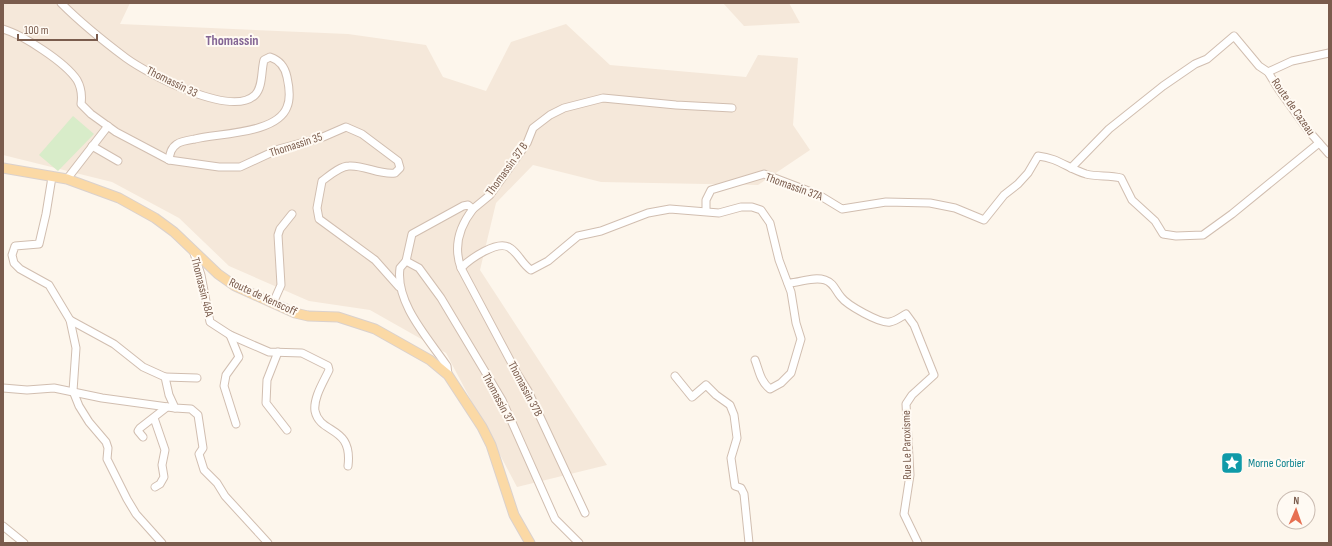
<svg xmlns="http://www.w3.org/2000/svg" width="1332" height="546" font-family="'Sofia Sans Condensed',sans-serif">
<rect width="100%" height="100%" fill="#fdf6ec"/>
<g fill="#f5e8da">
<polygon points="3,3 130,3 120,24 348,34 426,45 443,77 486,91 511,42 566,24 610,65 746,77 758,55 798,58 793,125 810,150 758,185 601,182 533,165 496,203 480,270 607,465 517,487 446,353 370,310 309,301 229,266 179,218 112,182 3,155"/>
<polygon points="723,3 789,3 800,23 744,26"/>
</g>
<polygon fill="#d8ecc9" points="73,116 94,134 58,171 39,155"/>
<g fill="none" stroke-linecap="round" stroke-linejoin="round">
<g stroke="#d1beb0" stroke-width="9">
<g id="minor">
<path d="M61,3C79,21 106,43 126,58C148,74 231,118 255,95C263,87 261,71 264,60L270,57C279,60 285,67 287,77C289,86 291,98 287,107C277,134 219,133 195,139C189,140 181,141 177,144C171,148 170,153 169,160"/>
<path d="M3,29C23,35 65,62 77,80C81,87 82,97 81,104L91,114L116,132L169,160L219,167H240L279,149L323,137L346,127L362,134L398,161L400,168L395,173C379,175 365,165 349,166C340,166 329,176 322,181L317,208L319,219L375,260L399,287"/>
<polyline points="1268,72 1292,61 1329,53"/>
<polyline points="92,146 118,161"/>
<polyline points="1071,168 1109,129 1163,86 1195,64 1207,59 1234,36 1259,66 1268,72 1279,90 1307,129 1329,154"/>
<polyline points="52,177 46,214 39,244 15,246 12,255 14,263 20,269 49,285 70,320 76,348 73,391 79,406 89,422 106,442 108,448 107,459 127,499 136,514 162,543"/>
<polyline points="67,179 108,126"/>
<path d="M473,209C459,227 453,246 461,268C470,259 498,239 510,248C519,254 522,264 531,270L548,261L578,236L601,231L648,213L670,209L719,213L741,207H752L761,210L770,223L779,260L791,292L796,323L801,339L791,373L781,383L770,389C760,381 759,370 755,360"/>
<path d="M706,211V200L711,190L764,174L819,195L842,209L886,202L930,203L955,208L984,220L1004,195L1018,184L1028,173L1038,156C1058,158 1067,168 1086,174C1097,177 1109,175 1121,178L1132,200L1155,221L1163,234L1176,236L1203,235L1232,214L1319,143"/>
<path d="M193,250L201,275L210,322L230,335L269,352L302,353L328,366L329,370C324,381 313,398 315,411C320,435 353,425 348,466"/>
<polyline points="406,261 419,268 441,298 502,400 555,519 579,543"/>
<polyline points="461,268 518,375 528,391 585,513"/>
<path d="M788,283C800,283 813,276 825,280C834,283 835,290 841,297C847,305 880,324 890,322C896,321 901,317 906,314L914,325L934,375L912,395L906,404L910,475L904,514L918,543"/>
<polyline points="273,303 281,285 278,235 280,229 292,214"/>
<polyline points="70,320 114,344 143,367 165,377 169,395 175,408 191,409 198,415 203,448 199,454 204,470 217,483 225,496 268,543"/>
<polyline points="230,335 239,357 226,375 224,386 236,424"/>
<polyline points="278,352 267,380 266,403 287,430"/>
<path d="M448,375L447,366C428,338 395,303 400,268L406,261L412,234L463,206L468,205L473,209L490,195L527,143L533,128L550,115L564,108L603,98L676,105L732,108"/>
<polyline points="675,376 692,397 706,385 716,395 730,405 734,415 737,438 731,458 735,486 741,488 744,494 749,543"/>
<polyline points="165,377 197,378"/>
<polyline points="3,388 27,390 54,388 102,398 175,408"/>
<polyline points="154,418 165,450 162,465 164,477 160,484 155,487"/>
<polyline points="143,437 138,431 140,428 167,407"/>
<polyline points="3,526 24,543"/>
</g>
</g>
<g stroke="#dad1cd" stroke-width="11">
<polyline id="major" points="3,168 67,179 119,198 155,218 174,232 218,274 235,286 295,313 308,316 338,317 375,329 430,360 448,375 482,427 491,445 514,515 530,543"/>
</g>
<use href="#minor" stroke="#fff" stroke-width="7"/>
<use href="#major" stroke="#fbd9a5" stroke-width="9"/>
</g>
<defs>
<g id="sight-square" transform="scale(1.15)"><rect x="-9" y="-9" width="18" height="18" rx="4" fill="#0f9aa8" stroke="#fffaf3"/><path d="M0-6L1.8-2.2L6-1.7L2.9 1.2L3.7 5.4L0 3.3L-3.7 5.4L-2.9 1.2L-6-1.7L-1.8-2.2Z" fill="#fff"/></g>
</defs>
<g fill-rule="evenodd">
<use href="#sight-square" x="1232" y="463"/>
</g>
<g text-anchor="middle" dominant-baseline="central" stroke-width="4" stroke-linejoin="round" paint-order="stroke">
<g font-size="12" fill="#7a5c4d" stroke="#fffaf3">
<text transform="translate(172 82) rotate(26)">Thomassin 33</text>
<text transform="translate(1293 107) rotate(55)">Route de Cazeau</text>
<text transform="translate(296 145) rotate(-18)">Thomassin 35</text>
<text transform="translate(507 169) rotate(-54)">Thomassin 37 B</text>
<text transform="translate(794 187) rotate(20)">Thomassin 37A</text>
<text transform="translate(202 287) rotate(76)">Thomassin 48A</text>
<text transform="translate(263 297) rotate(25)">Route de Kenscoff</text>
<text transform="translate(525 389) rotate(62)">Thomassin 37B</text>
<text transform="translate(498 398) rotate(62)">Thomassin 37</text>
<text transform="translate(907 445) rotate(-91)">Rue Le Paroxisme</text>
</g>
<g font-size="12" fill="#0d838f" stroke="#fffaf3" text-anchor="start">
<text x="1248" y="463">Morne Corbier</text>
</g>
<g font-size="14" font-weight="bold" fill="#846695" stroke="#fffaf3">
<text x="232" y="40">Thomassin</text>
</g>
</g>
<rect width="1332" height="546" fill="none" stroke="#7a5c4d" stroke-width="8"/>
<g transform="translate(1296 510) rotate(2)"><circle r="19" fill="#fffaf3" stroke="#cabbb1"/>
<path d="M0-3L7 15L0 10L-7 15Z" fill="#e76f51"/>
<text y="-6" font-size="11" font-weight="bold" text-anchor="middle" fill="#7a5c4d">N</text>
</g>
<path d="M18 34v6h79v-6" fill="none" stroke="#7a5c4d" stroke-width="2"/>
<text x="24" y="34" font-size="12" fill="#7a5c4d" stroke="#fffaf3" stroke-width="3" paint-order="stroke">100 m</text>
</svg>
